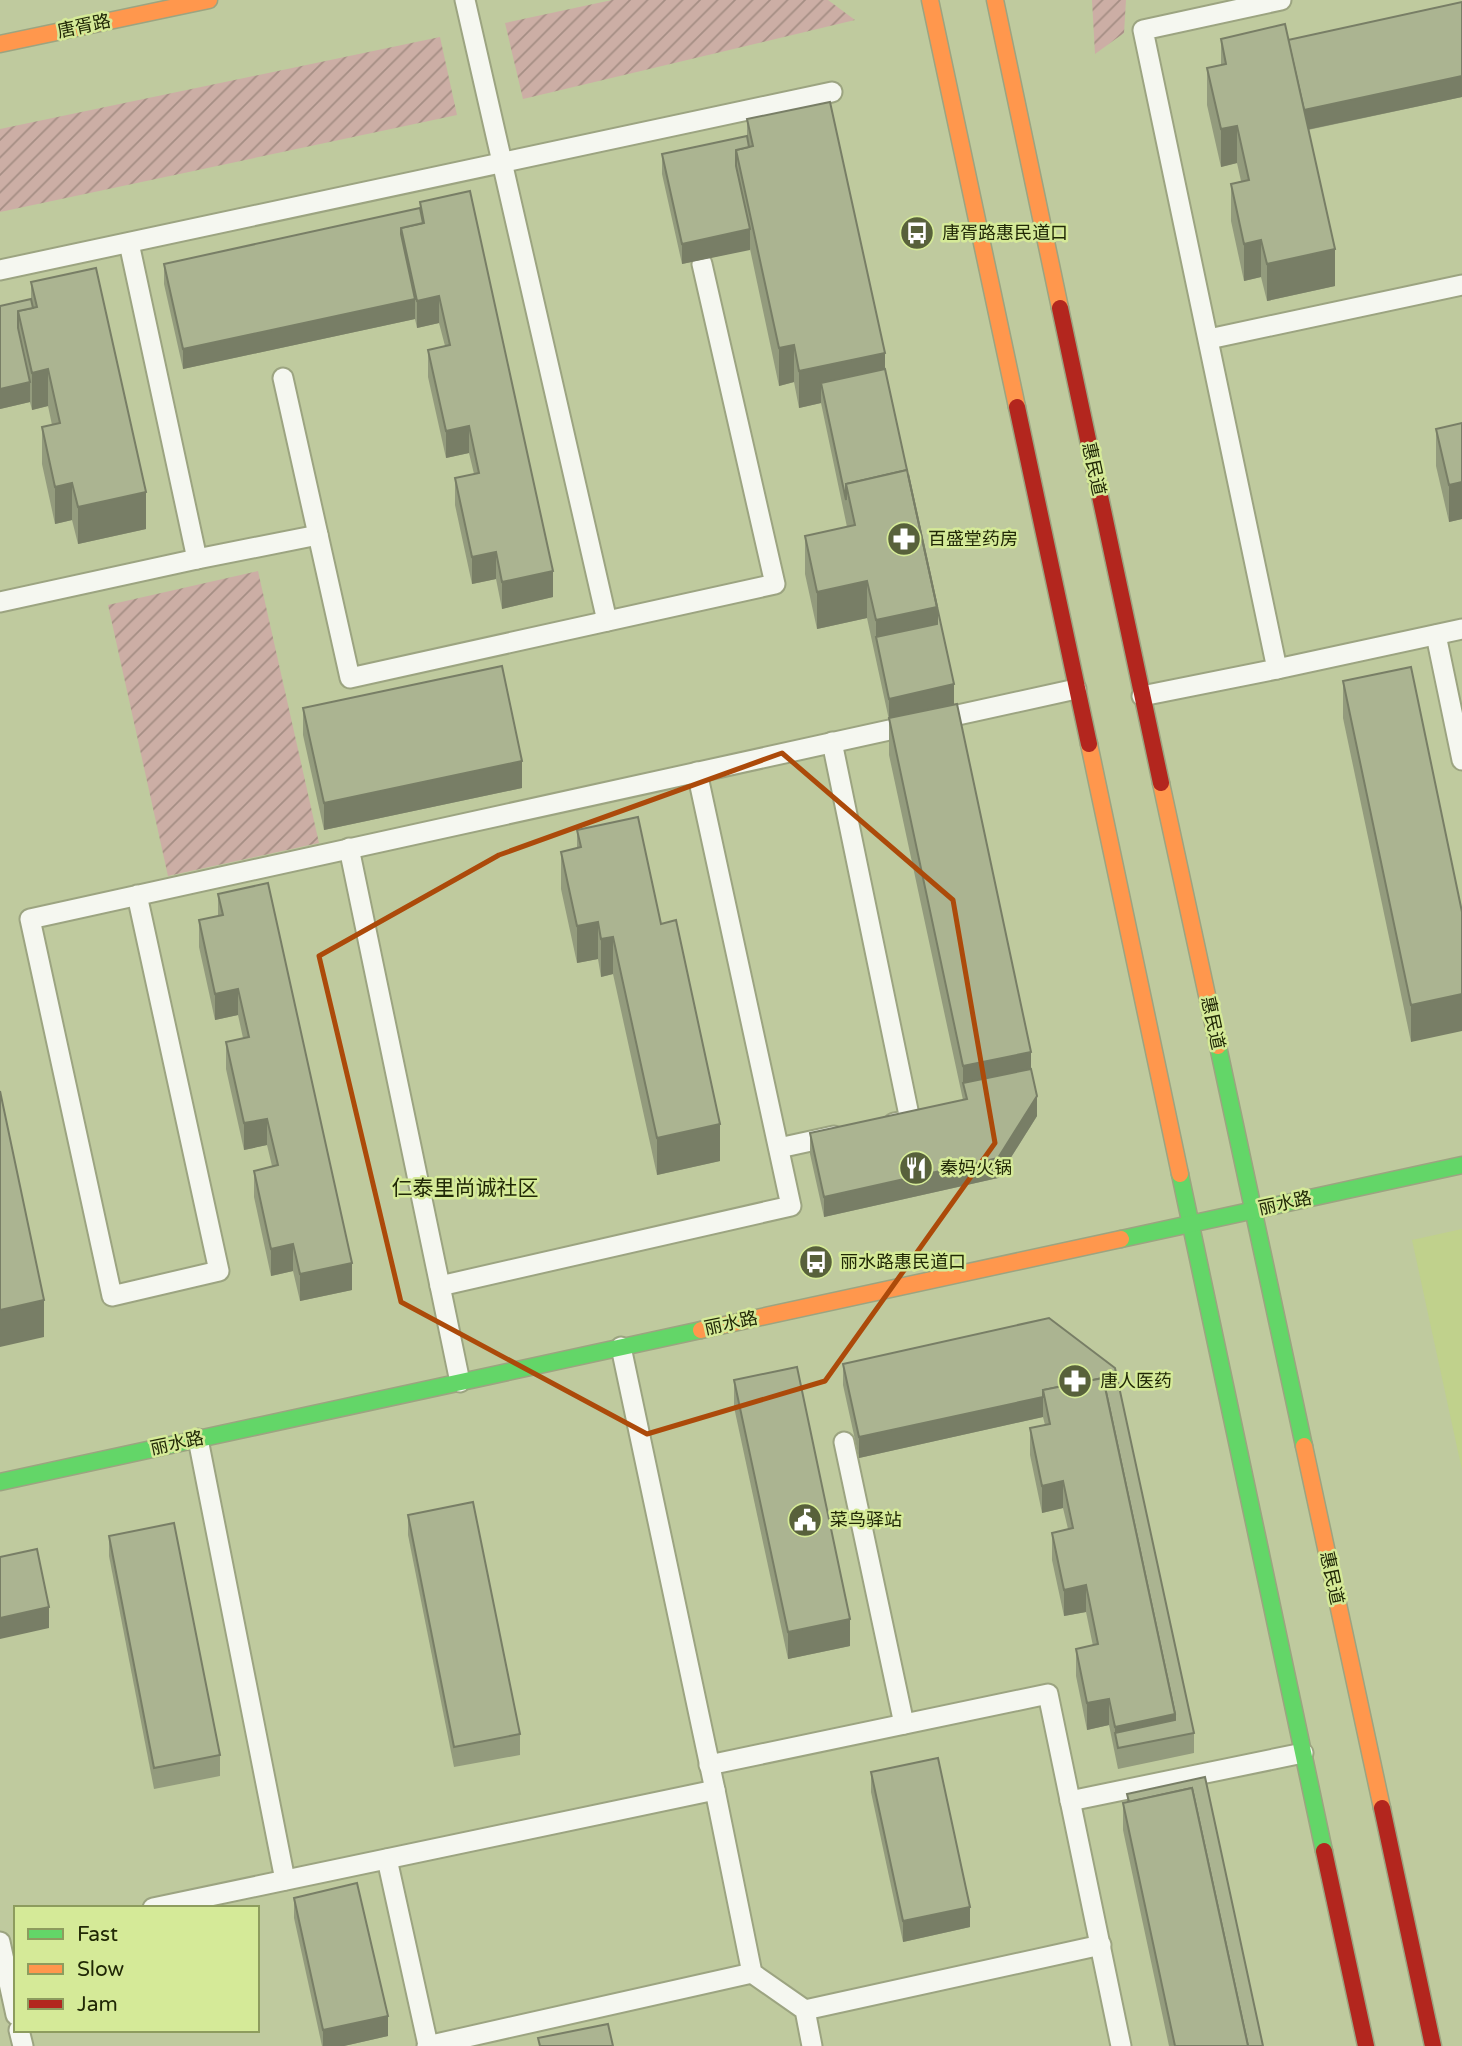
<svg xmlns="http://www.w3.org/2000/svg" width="1462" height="2046" font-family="'Varela Round','Noto Sans SC',sans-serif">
<defs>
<pattern id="garden-furrows" width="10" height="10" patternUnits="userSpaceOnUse" patternTransform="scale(1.75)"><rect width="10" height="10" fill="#ccaea5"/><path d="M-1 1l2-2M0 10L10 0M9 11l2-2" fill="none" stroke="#a58e84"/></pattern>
</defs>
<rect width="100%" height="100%" fill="#bfca9e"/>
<polygon fill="#c0d18c" points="1462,1229 1462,1470 1412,1240"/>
<g fill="url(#garden-furrows)">
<polygon points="612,0 828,0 855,20 523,99 505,23"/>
<polygon points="1092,0 1126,0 1124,33 1095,54"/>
<polygon points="440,37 457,115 0,212 0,129"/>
<polygon points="258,571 319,843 168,876 108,605"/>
</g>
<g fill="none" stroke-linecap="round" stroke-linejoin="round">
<g stroke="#9ca481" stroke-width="23">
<g id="lane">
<polyline points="465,0 607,621"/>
<polyline points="129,243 197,559"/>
<polyline points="0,270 832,92"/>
<polyline points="1209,339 1462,285"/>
<polyline points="283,378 350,678 775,584 702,264"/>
<polyline points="0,602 197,559 318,535"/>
<polyline points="1436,635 1462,760"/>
<polyline points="1277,669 1462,629"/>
<polyline points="1142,696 1277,669 1143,30 1281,0"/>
<polyline points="832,742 910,1120 894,1123"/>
<polyline points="349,848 460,1382"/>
<polyline points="137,895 219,1271 112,1296 30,919 1076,689"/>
<polyline points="779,1148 834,1136"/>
<polyline points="440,1286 791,1206 697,772"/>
<polyline points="198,1439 285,1880"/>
<polyline points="844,1442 904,1724"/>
<polyline points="709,1765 1048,1694 1121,2046"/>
<polyline points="715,1790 752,1973 805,2010 812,2046"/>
<polyline points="1070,1801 1303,1753"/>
<polyline points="387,1859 428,2045"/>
<polyline points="153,1908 715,1790 621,1347"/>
<polyline points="0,1942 16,2015"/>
<polyline points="805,2010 1101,1945"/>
<polyline points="19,2030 23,2046"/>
<polyline points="427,2046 752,1973"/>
</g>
</g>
<g stroke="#9ca481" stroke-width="19">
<g id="fast">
<polyline points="1218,1046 1304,1446"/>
<polyline points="1180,1174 1324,1851"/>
<polyline points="1121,1239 1462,1165"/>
<polyline points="0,1482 701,1330"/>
</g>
</g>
<g stroke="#9ca481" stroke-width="19">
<g id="slow">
<polyline points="930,0 1017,407"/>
<polyline points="995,0 1060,308"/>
<polyline points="0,44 209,0"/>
<polyline points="1089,744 1180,1174"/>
<polyline points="1161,783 1218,1046"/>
<polyline points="701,1330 1121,1239"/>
<polyline points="1304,1446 1382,1808"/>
</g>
</g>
<g stroke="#9ca481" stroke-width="19">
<g id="jam">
<polyline points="1060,308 1161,783"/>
<polyline points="1017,407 1089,744"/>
<polyline points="1382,1808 1433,2046"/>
<polyline points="1324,1851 1366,2046"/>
</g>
</g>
<use href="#lane" stroke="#f5f7f0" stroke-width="19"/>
<use href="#fast" stroke="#63d668" stroke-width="16"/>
<use href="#slow" stroke="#ff974d" stroke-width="16"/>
<use href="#jam" stroke="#b3261e" stroke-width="16"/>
</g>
<g fill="#939b7d">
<polygon points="1462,2 1462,97 1308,130 1335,286 1267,301 1261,277 1244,281 1231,221 1231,184 1241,181 1237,163 1221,167 1207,105 1207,68 1221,65 1221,39 1288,40"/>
<polygon points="747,119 885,369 954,704 1031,1069 1037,1116 998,1178 824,1217 810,1154 810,1133 963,1100 889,755 889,720 867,618 817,629 805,574 805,536 847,527 821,403 799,408 794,382 779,386 750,249 682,264 662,174 662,154 747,136"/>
<polygon points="420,202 553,597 502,609 496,579 472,584 455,505 455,478 474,474 469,453 446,458 428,377 428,350 445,346 439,323 417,328 415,319 183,369 164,284 164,264 420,208"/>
<polygon points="31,282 146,529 78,544 72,520 55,524 42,464 42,427 52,425 48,406 32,410 30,402 0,409 0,306 31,299"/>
<polygon points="1462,423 1462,519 1449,522 1436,466 1436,429"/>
<polygon points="1343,681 1462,912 1411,1042 1343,718"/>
<polygon points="303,708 522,788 324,830 303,735"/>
<polygon points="577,830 661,924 720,1161 657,1175 613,974 601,977 598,959 577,963 561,889 561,852 577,848"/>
<polygon points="218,894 352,1290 300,1301 293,1271 271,1276 254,1197 254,1171 272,1166 267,1145 244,1150 226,1069 226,1042 243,1038 238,1015 215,1020 199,947 199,920 218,916"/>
<polygon points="1049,1318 1194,1733 1194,1753 1118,1769 1109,1725 1087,1730 1076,1676 1076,1649 1093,1646 1086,1612 1064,1616 1052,1560 1052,1533 1068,1529 1063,1508 1042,1513 1030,1455 1030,1428 1045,1425 1043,1417 859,1458 843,1385 843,1364"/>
<polygon points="734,1380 850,1646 788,1659 734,1407"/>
<polygon points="408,1515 520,1734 520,1755 454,1767 408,1535"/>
<polygon points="109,1536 220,1755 220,1776 154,1789 109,1556"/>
<polygon points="871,1772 970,1927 903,1942 871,1792"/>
<polygon points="1127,1794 1263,2046 1169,2046 1123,1830 1123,1803 1127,1802"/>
<polygon points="294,1898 388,2036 344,2046 322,2046 294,1918"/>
</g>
<g fill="#787e66">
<polygon points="1462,76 1462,97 1301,131 1301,111"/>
<polygon points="1237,126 1237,163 1221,167 1221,129"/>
<polygon points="750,229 750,250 682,264 682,244"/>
<polygon points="1261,240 1261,277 1244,281 1244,244"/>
<polygon points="1335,249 1335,286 1267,301 1267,264"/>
<polygon points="439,296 439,323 417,328 417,301"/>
<polygon points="415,299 415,319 183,369 183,349"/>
<polygon points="794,345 794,382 779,386 779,348"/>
<polygon points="885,353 885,390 821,383 821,403 799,408 799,371"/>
<polygon points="48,369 48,406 32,410 32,373"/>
<polygon points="30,382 30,402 0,409 0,389"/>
<polygon points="469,426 469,453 446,458 446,431"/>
<polygon points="1462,482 1462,519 1449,522 1449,485"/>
<polygon points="72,483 72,520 55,524 55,487"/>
<polygon points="146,492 146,529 78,544 78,507"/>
<polygon points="496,552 496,579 472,584 472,557"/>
<polygon points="553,571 553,597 502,609 502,582"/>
<polygon points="867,581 867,618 817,629 817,592"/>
<polygon points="937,607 937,644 876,637 876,620"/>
<polygon points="954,684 954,705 889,720 889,699"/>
<polygon points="522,761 522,788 324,830 324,803"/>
<polygon points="598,922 598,959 577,963 577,926"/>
<polygon points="613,937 613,974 601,977 601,939"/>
<polygon points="238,989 238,1015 215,1020 215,994"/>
<polygon points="1462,994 1462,1031 1411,1042 1411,1005"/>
<polygon points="1031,1052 1031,1089 967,1099 963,1083 963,1066"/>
<polygon points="1037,1096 1037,1116 998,1178 824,1217 824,1197"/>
<polygon points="267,1119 267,1145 244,1150 244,1123"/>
<polygon points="720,1124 720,1161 657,1175 657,1138"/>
<polygon points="293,1244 293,1271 271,1276 271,1249"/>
<polygon points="352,1263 352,1290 300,1301 300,1274"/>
<polygon points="44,1300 44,1337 0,1347 0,1310"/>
<polygon points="1043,1397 1043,1417 859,1458 859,1437"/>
<polygon points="1063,1481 1063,1508 1042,1513 1042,1486"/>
<polygon points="1086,1585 1086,1612 1064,1616 1064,1590"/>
<polygon points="49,1607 49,1628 0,1639 0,1618"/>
<polygon points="850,1619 850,1646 788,1659 788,1632"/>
<polygon points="1109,1699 1109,1725 1087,1730 1087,1703"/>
<polygon points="1175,1714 1175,1737 1115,1733 1115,1727"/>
<polygon points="970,1907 970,1927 903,1942 903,1921"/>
<polygon points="388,2016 388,2036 344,2046 323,2046 323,2030"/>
</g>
<g fill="#abb491" stroke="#787e66" stroke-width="2">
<polygon points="1462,2 1462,76 1304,110 1288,40"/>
<polygon points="1285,24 1335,249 1267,264 1261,240 1244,244 1231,184 1249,180 1237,126 1221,129 1207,68 1226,64 1221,39"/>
<polygon points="830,102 885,353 799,371 794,345 779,348 736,150 753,146 747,119"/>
<polygon points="747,136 749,147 736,150 736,166 750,229 682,244 662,154"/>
<polygon points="470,191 553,571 502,582 496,552 472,557 455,478 479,473 469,426 446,431 428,350 450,345 439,296 417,301 401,228 424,223 420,202"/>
<polygon points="420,208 423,223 401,228 401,234 415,299 183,349 164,264"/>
<polygon points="96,268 146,492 78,507 72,483 55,487 42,427 60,423 48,369 32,373 18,311 37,307 31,282"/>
<polygon points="31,299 33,308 18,311 18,328 30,382 0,389 0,306"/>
<polygon points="885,369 907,470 846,484 846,500 821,383"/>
<polygon points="1462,423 1462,482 1449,485 1436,429"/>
<polygon points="907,470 937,607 876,620 867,581 817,592 805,536 855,525 846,484"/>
<polygon points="908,474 954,684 889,699 876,637 937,624 937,607"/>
<polygon points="502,666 522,761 324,803 303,708"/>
<polygon points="1411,667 1462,912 1462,994 1411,1005 1343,681"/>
<polygon points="957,704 1031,1052 963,1066 889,718"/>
<polygon points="638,817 661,924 676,920 720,1124 657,1138 613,937 601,939 598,922 577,926 561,852 581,847 577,830"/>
<polygon points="268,883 352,1263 300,1274 293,1244 271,1249 254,1171 278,1165 267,1119 244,1123 226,1042 249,1037 238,989 215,994 199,920 223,915 218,894"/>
<polygon points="1031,1069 1037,1096 998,1158 824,1197 810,1133 967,1099 963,1083"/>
<polygon points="0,1091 44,1300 0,1310"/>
<polygon points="1049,1318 1115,1368 1194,1733 1118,1748 1115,1733 1175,1720 1175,1714 1103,1378 1043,1390 1043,1397 859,1437 843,1364"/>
<polygon points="797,1367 850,1619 788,1632 734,1380"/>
<polygon points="1103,1378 1175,1714 1115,1727 1109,1699 1087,1703 1076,1649 1098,1644 1086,1585 1064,1590 1052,1533 1073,1528 1063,1481 1042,1486 1030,1428 1050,1424 1043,1390"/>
<polygon points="473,1502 520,1734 454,1747 408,1515"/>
<polygon points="174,1523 220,1755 154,1768 109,1536"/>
<polygon points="37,1549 49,1607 0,1618 0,1557"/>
<polygon points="938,1758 970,1907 903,1921 871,1772"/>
<polygon points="1205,1777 1263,2046 1248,2046 1192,1788 1129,1802 1127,1794"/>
<polygon points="1192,1788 1248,2046 1175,2046 1123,1803"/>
<polygon points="357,1883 388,2016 323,2030 294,1898"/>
<polygon points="608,2024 613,2046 540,2046 538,2038"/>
</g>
<path fill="none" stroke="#ac4a0a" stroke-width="5" stroke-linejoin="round" d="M782,753L953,900L995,1143L825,1381L647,1434L401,1302L319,956L499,855Z"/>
<defs>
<g id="bus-disc" transform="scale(1.75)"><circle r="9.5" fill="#58613b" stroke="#d5ea98"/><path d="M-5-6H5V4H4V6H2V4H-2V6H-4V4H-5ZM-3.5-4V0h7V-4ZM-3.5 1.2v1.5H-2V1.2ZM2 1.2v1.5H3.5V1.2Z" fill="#fff"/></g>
<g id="pharmacy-disc" transform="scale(1.75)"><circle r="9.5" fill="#58613b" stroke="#d5ea98"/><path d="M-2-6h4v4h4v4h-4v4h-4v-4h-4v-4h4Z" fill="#fff"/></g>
<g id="restaurant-disc" transform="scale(1.75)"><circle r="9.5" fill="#58613b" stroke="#d5ea98"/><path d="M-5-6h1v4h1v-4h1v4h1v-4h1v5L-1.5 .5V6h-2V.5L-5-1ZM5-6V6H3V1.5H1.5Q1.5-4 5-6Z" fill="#fff"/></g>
<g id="civic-disc" transform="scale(1.75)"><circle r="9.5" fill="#58613b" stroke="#d5ea98"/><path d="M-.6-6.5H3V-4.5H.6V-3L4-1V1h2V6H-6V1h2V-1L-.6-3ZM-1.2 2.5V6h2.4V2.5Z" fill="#fff"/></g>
</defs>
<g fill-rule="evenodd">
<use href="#bus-disc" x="917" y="233"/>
<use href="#pharmacy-disc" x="904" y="539"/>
<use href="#restaurant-disc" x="916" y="1168"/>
<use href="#bus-disc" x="816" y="1262"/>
<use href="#pharmacy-disc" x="1075" y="1381"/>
<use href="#civic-disc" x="805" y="1520"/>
</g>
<g text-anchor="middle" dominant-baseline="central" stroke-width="5" stroke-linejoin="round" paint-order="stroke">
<g font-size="18" fill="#212806" stroke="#d5ea98">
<text transform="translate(84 26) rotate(-12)">唐胥路</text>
<text transform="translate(1094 469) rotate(78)">惠民道</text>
<text transform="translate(1213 1023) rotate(78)">惠民道</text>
<text transform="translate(1285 1203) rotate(-12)">丽水路</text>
<text transform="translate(731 1323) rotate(-12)">丽水路</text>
<text transform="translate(177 1443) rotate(-12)">丽水路</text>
<text transform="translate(1332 1578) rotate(78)">惠民道</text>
</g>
<g font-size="18" fill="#212806" stroke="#d5ea98" text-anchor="start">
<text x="942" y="233">唐胥路惠民道口</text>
<text x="928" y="539">百盛堂药房</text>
<text x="940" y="1168">秦妈火锅</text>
<text x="840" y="1262">丽水路惠民道口</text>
<text x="1100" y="1381">唐人医药</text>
<text x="830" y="1520">菜鸟驿站</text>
</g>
<g font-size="21" fill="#212806" stroke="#d5ea98">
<text x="465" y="1188">仁泰里尚诚社区</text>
</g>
</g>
<rect x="14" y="1906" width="245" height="126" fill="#d5ea98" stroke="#8d9c5e" stroke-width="2"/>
<rect x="28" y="1929" width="35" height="10" fill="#63d668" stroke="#8d9c5e" stroke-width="2"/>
<text x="77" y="1941" font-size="21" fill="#212806">Fast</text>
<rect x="28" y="1964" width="35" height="10" fill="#ff974d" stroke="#8d9c5e" stroke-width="2"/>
<text x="77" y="1976" font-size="21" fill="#212806">Slow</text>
<rect x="28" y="1999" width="35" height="10" fill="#b3261e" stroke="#8d9c5e" stroke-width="2"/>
<text x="77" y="2011" font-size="21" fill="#212806">Jam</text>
</svg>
